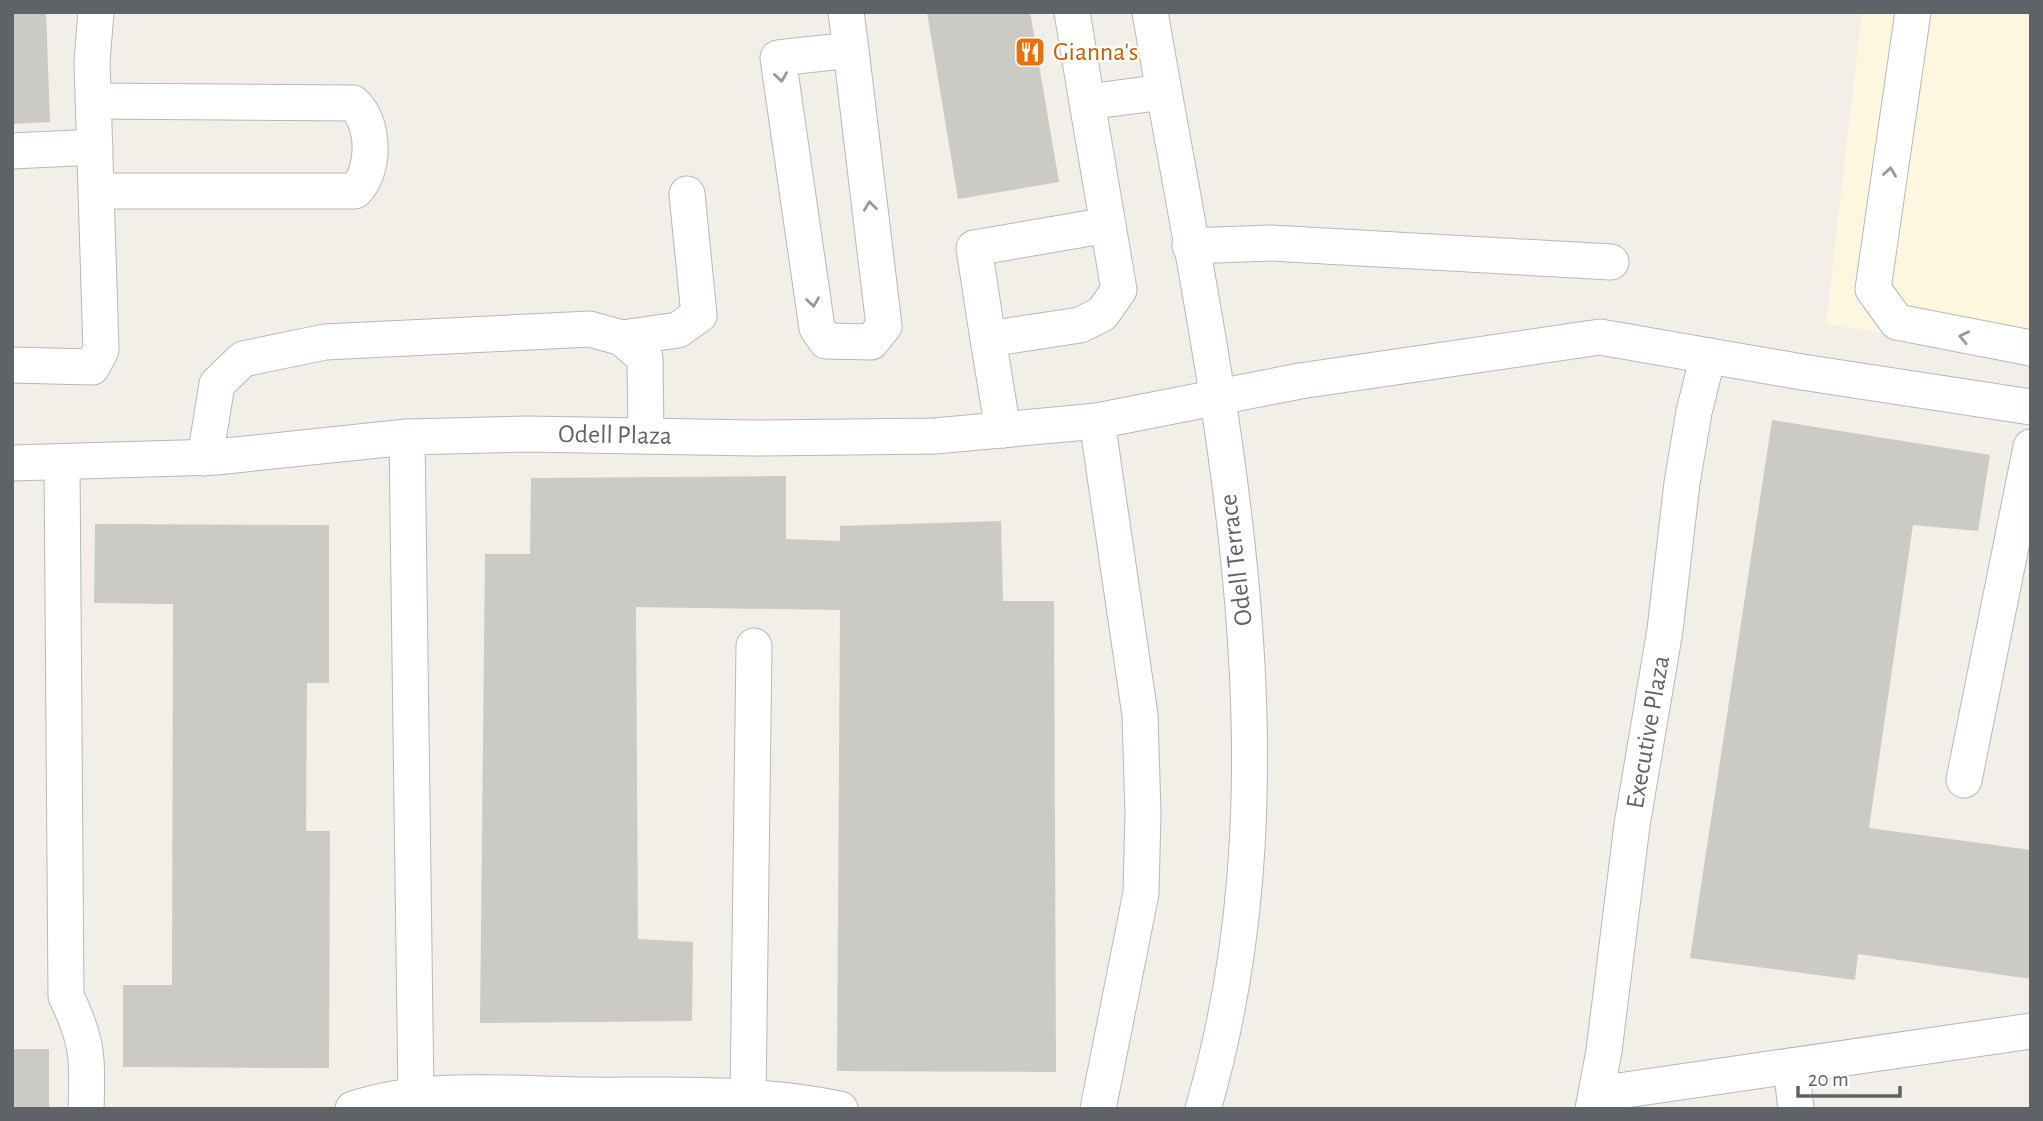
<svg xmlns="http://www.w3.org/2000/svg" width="2043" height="1121" font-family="'Alegreya Sans',sans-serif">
<rect width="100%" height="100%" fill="#f1efe8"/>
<polygon fill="#fef7e0" points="1862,12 2031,12 2031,356 1826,324"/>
<g fill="#cccac5">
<polygon points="12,12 46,12 50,122 12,124"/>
<polygon points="927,12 1030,12 1059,182 958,199"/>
<polygon points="1772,420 1990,455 1978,531 1913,525 1869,828 2031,850 2031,979 1858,954 1855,980 1690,958"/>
<polygon points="786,476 786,539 840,541 840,526 1001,521 1003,601 1054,601 1056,1072 837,1071 840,610 636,607 638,939 693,942 692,1021 480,1023 485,554 530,554 531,478"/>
<polygon points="95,524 329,525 329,683 307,683 306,831 330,831 329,1068 123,1067 123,985 172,985 173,604 94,603"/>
<rect x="12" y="1049" width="37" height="60"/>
</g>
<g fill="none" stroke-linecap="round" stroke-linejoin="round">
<g stroke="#b5b8bc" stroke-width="37">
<g id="minor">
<polyline points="846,12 851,50 884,326 871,342 826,341 817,328 778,58 851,50"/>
<polyline points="1072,12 1087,102"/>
<path d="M1150,12C1211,371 1308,749 1203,1109"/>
<polyline points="1913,12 1873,289 1897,322 2031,348"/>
<path d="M94,101L353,103C375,122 376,170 355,191H97"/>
<polyline points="12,151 95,147"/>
<polyline points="1190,246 1271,243 1611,262"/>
<polyline points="622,338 678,330 699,315 687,194"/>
<polyline points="988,339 974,248 1108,225"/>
<polyline points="12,365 92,367 101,350 92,62 96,12"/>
<polyline points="1097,421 1140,715 1143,813 1141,893 1098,1109"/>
<polyline points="1003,430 988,339 1080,325 1102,314 1119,290 1087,102 1164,92"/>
<polyline points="407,437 416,1097"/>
<polyline points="205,458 217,384 243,359 325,342 590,329 622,338 645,358 646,436"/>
<polyline points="12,463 216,457 407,437 527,434 754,438 935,436 1097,421 1300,381 1600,337 1802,372 2031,407"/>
<path d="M62,464L66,996C88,1041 88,1060 86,1109"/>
<polyline points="1964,780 2031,447"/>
<polyline points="1791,1066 1796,1109"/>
<polyline points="1598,1094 2031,1031"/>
<polyline points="748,1098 754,646"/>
<path d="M353,1109C424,1085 505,1094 580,1095C666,1096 755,1091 840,1109"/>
<polyline points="1593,1109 1604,1051 1632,825 1665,630 1682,483 1694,412 1708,356"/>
</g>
</g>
<use href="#minor" stroke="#fff" stroke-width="35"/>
</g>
<defs><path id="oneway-chevron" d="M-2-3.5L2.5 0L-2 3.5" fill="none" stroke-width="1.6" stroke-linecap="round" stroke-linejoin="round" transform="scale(1.75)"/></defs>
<g stroke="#979a9d">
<use href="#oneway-chevron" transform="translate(781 77) rotate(82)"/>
<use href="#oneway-chevron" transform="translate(1890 172) rotate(-82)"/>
<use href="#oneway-chevron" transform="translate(870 206) rotate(-97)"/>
<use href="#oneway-chevron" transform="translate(813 302) rotate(82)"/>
<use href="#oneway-chevron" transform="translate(1964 337) rotate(-168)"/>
</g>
<defs>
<g id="restaurant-square" transform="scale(1.575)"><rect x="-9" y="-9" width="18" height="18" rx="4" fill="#e8710a" stroke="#fff"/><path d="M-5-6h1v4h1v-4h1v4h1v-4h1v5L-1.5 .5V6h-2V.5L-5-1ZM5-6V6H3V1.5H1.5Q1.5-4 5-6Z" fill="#fff"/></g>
</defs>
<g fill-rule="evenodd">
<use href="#restaurant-square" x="1030" y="52"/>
</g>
<g text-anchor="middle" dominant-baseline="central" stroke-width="5" stroke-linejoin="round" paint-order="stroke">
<g font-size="26" fill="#c56008" stroke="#fff" text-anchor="start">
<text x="1053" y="52">Gianna's</text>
</g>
<g font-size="26" fill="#5f6368" stroke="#fff">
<text transform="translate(615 435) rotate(1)">Odell Plaza</text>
<text transform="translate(1236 560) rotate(-97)">Odell Terrace</text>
<text transform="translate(1648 732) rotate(-80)">Executive Plaza</text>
</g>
</g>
<rect width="2043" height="1121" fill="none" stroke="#5f6368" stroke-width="28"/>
<path d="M1798 1086v10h102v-10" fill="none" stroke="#5f6368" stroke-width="3.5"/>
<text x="1808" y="1086" font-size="21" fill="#5f6368" stroke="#ffffff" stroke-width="5" paint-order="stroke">20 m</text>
</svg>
